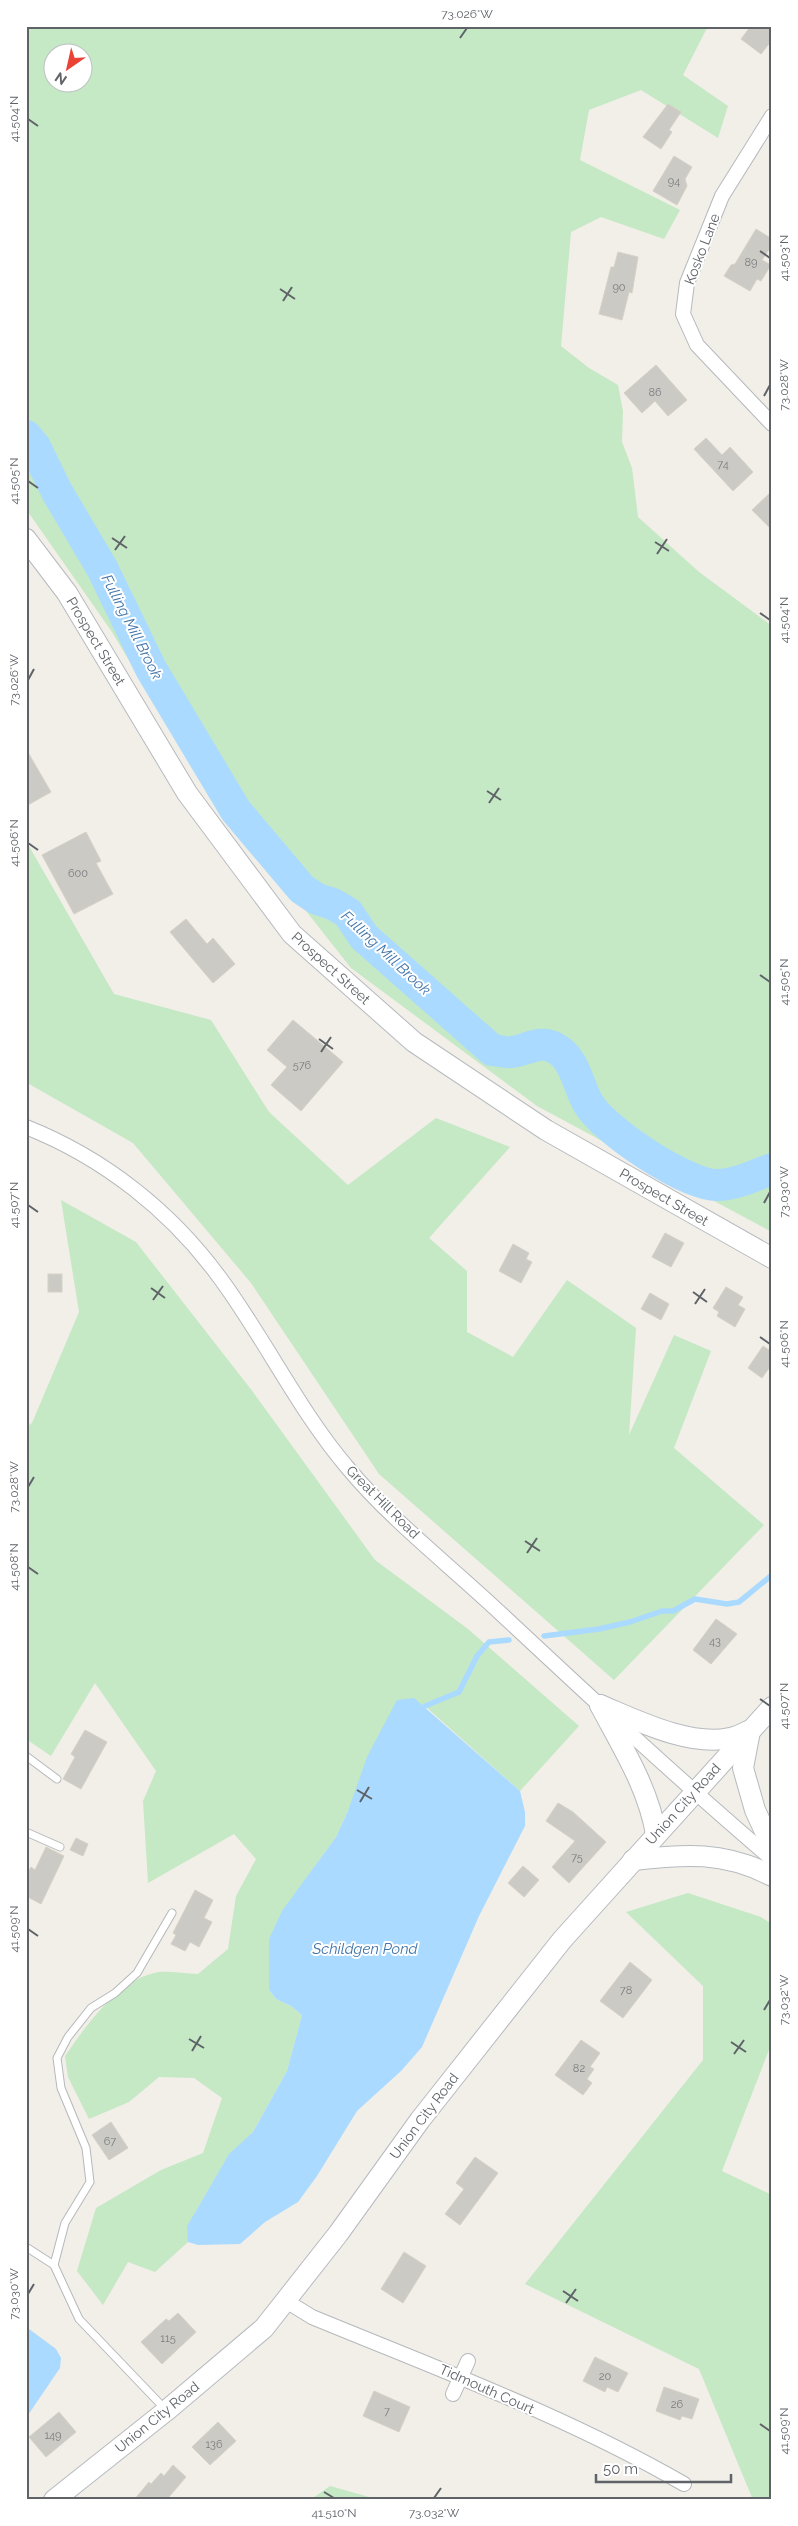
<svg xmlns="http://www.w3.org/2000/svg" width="798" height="2526" font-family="Raleway,sans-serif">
<rect width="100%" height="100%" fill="#f1efe8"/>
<g fill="#c5e8c5" fill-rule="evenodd">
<path d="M26,26H708L683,75L728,106L718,138L641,90L589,110L580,160L680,210L664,239L601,217L571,232L561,346L589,368L618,385L623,411L622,442L632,468L638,517L699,572L772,626V1232L537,1106L351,968L194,769L112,632L26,509ZM52,52H82V82H52Z"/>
<polygon points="26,841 114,994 211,1020 269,1112 348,1185 436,1118 510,1147 429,1238 467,1271 467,1332 513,1357 567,1280 636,1328 629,1435 674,1335 711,1351 674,1448 764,1525 614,1680 379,1474 251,1283 133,1143 29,1084 26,1068"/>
<path d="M61,1200L136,1242L253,1392L375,1560L468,1629L579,1726L520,1791L425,1706L348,1811L336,1837L310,1873L269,1939V1990L276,1999L291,2006L302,2015L287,2071L253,2132L225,2162L196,2211L188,2226V2242L155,2272L128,2262L103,2305L77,2271L96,2208L161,2170L203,2153L222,2098L194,2078L159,2077L129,2102L89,2119L68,2077L65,2056C86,2026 119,1978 159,1972C171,1971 186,1974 198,1974L228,1949L236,1896L256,1859L234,1834L148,1883L143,1801L156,1771L95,1683L51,1756L26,1739V1427L32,1423L79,1312Z"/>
<polygon points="688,1893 761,1917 772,1924 772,2042 722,2171 772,2195 772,2500 753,2500 699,2369 525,2284 703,2060 703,1986 626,1912"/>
<polygon points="330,2486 380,2500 310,2500"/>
</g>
<g fill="#aadaff">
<polygon points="414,1698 520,1791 525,1812 525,1826 479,1916 422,2047 401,2071 357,2111 317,2176 298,2202 265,2222 240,2244 198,2245 188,2242 187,2226 196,2211 229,2154 253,2132 287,2071 302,2015 291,2006 276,1999 269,1990 269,1939 282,1911 336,1837 348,1811 367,1757 397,1700"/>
<polygon points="26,2320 29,2329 56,2349 61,2358 60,2368 26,2418"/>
</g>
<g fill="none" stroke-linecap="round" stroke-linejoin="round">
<g stroke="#aadaff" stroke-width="5.5">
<polyline points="544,1636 599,1629 630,1622 662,1611 673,1611 695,1599 727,1604 739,1602 772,1575"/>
<polyline points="425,1706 459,1692 477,1656 489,1642 509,1640"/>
</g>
<path stroke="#aadaff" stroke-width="32" d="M26,436L35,447L57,492L102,568L151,669L236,811L302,889L317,899L333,904L348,913L364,937L492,1050C498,1050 505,1053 511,1052C527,1051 539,1039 555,1048C575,1058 578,1086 588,1103C603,1130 686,1185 717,1185C736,1185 755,1175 772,1169"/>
</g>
<g fill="#cccac5" stroke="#d6d1c6">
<polygon points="751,26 767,26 772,30 772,40 761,54 741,39"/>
<polygon points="668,104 681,112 669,130 672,132 661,149 643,137"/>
<polygon points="674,156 692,167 685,179 687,186 677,205 653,191"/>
<polygon points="756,229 772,239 772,245 762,260 771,265 761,281 757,279 750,291 724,276 731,265 735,264"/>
<polygon points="618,252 638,257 632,293 629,292 622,320 599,314 611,267 614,267"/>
<polygon points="656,365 687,400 668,416 655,401 642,413 624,393"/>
<polygon points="706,438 722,455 730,447 753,472 733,491 694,449"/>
<polygon points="772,491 772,530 752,510"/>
<polygon points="26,749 51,792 26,806"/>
<polygon points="86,832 101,861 96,863 113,894 74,914 42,855"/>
<polygon points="186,919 207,944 213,938 235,964 213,983 170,932"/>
<polygon points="293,1020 343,1062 301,1111 271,1085 287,1067 267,1050"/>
<polygon points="665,1233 684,1243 671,1267 652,1257"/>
<polygon points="513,1244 529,1253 526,1259 532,1262 521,1283 499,1271"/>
<rect x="48" y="1274" width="14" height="18"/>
<polygon points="726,1287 743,1297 738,1305 745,1309 735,1327 717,1316 719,1312 713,1308"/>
<polygon points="650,1293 669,1304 661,1320 641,1309"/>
<polygon points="763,1346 772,1352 772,1364 762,1378 748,1368"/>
<polygon points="716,1619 737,1634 711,1664 693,1650"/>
<polygon points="85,1730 107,1742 81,1789 63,1779 75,1757 71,1754"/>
<polygon points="558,1803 573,1812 606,1842 569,1883 552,1867 575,1841 546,1821"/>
<polygon points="76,1838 88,1844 83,1856 70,1850"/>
<polygon points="46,1847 64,1856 41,1904 26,1896 26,1876 31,1867 35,1870"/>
<polygon points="523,1866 539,1880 524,1897 508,1883"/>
<polygon points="195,1890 213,1900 204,1918 212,1922 199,1947 190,1942 185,1951 171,1944 176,1935 173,1933"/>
<polygon points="630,1962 652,1980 623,2018 600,2001"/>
<polygon points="581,2040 600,2053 590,2067 594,2069 587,2079 592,2083 583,2095 555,2075"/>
<polygon points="111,2122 128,2148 109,2160 92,2135"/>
<polygon points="475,2157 498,2173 460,2225 445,2214 464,2189 456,2183"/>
<polygon points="404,2252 426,2266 403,2303 381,2289"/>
<polygon points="178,2313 196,2332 162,2364 141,2342 166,2319 169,2321"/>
<polygon points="595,2357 628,2373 618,2392 607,2387 605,2392 583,2381"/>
<polygon points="664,2387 699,2399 692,2419 682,2416 680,2420 656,2411"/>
<polygon points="374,2391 410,2407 399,2432 363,2416"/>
<polygon points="59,2412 76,2432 46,2457 29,2437"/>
<polygon points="218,2422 236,2441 210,2465 192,2447"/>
<polygon points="173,2465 186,2477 168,2498 170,2500 134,2500 149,2482 151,2484 161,2473 164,2476"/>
</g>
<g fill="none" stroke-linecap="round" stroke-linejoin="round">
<g stroke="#b5b8bc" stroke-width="9">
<g id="lane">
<polyline points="26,1756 57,1779"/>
<polyline points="26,1832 60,1847"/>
<polyline points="26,2247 54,2265 79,2319 165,2409"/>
<polyline points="54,2265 65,2223 90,2182 86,2148 61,2088 57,2058 68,2037 91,2008 115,1993 137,1973 172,1913"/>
</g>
</g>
<g stroke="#b5b8bc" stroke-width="16">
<g id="street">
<polyline points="772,116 722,196 687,283 683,314 697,345 772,424"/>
<path d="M26,1127C104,1158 171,1211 220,1278C265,1339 298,1409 347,1467C391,1520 447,1563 497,1610C587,1694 678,1779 772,1859"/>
<path d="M286,2301L312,2317C438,2369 566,2416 684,2484"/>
<polyline points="453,2394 468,2361"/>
</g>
</g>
<g stroke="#b6babf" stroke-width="22">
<g id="secondary">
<polyline points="26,539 67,593 187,793 292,934 414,1042 546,1130 772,1258"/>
<path d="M600,1705C636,1720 690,1747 730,1738C736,1737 742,1734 748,1731"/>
<path d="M600,1705C622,1747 648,1787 656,1834"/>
<polyline points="750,1731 743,1768 755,1810 772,1847"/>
<path d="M633,1860C685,1854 724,1851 772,1876"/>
<polyline points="54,2500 166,2411 264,2328 338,2234 420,2120 562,1940 772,1707"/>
</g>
</g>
<use href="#lane" stroke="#fff" stroke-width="7"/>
<use href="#street" stroke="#fff" stroke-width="14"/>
<use href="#secondary" stroke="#fff" stroke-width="20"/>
</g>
<path fill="none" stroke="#5f6368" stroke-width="2" d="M460,38L467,28M28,119L38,126M760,251L770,258M280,289L295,299M283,301L292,287M764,396L770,385M28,481L38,488M112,538L127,548M655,542L669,551M115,550L125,536M657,554L667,539M760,613L770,620M28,680L34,669M487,791L501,800M489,803L499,788M28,843L38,850M760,975L770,982M319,1039L333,1049M321,1052L331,1037M764,1203L770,1192M28,1205L38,1212M151,1288L165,1298M693,1292L707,1302M153,1300L163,1286M695,1304L705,1289M760,1337L770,1344M28,1487L34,1477M525,1541L540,1551M527,1553L537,1538M28,1567L38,1574M760,1699L770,1706M357,1790L372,1799M360,1802L369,1787M28,1929L38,1936M764,2010L770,2000M189,2039L204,2048M731,2042L746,2052M192,2051L201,2036M734,2054L744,2040M563,2291L578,2301M28,2294L34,2284M566,2303L576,2289M760,2424L770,2431M324,2492L334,2498M434,2498L441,2488"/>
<g text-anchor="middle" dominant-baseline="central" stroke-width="4" stroke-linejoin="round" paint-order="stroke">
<g font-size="11" fill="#7a7d7f">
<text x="674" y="181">94</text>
<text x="751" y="262">89</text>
<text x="619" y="287">90</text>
<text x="655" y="392">86</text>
<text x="723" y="464">74</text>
<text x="78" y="873">600</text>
<text x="302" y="1065">576</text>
<text x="715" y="1641">43</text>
<text x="577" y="1857">75</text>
<text x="626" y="1990">78</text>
<text x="579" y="2068">82</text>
<text x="110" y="2141">67</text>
<text x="168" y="2338">115</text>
<text x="605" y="2376">20</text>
<text x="677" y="2404">26</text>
<text x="387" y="2411">7</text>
<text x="53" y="2435">149</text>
<text x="214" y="2444">136</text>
</g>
<g font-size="14" fill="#5f6368" stroke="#fff">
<text transform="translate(702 249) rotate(-69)">Kosko Lane</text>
<text transform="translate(96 641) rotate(59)">Prospect Street</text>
<text transform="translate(331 968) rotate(42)">Prospect Street</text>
<text transform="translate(664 1197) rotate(30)">Prospect Street</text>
<text transform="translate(383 1502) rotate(45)">Great Hill Road</text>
<text transform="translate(683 1804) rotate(-48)">Union City Road</text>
<text transform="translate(424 2116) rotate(-53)">Union City Road</text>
<text transform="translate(487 2389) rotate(24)">Tidmouth Court</text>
<text transform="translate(157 2417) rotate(-39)">Union City Road</text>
</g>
<g font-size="15" font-style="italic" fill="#4174aa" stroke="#fff">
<text transform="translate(132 627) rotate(63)">Fulling Mill Brook</text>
<text transform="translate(386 953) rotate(43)">Fulling Mill Brook</text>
<text x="365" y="1949">Schildgen Pond</text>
</g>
</g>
<rect width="798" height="2526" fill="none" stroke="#ffffff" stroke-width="55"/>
<g transform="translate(68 68) rotate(214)"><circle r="24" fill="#ffffff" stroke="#bfc1c3"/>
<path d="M0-4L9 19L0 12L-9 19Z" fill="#ea4335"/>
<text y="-8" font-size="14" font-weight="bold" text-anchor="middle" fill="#5f6368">N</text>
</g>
<path d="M596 2474v8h135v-8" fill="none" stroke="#5f6368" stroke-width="2.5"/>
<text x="603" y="2474" font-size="15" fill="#5f6368" stroke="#ffffff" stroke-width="4" paint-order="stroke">50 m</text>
<rect x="28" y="28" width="742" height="2470" fill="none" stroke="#5f6368" stroke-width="2"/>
<g font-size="12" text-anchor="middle" fill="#5f6368">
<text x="467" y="18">73.026°W</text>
<text transform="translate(14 119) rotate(-90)" y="4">41.504°N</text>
<text transform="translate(784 258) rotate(-90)" y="4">41.503°N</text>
<text transform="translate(784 385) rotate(-90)" y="4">73.028°W</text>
<text transform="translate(14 481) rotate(-90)" y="4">41.505°N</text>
<text transform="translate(784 620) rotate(-90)" y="4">41.504°N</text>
<text transform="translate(14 680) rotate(-90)" y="4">73.026°W</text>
<text transform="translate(14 843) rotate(-90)" y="4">41.506°N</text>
<text transform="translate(784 982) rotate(-90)" y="4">41.505°N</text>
<text transform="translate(784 1192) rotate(-90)" y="4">73.030°W</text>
<text transform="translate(14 1205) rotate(-90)" y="4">41.507°N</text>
<text transform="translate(784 1344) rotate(-90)" y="4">41.506°N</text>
<text transform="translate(14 1487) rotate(-90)" y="4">73.028°W</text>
<text transform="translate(14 1567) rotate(-90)" y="4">41.508°N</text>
<text transform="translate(784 1706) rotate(-90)" y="4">41.507°N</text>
<text transform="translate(14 1929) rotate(-90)" y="4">41.509°N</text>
<text transform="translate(784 2000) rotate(-90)" y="4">73.032°W</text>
<text transform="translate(14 2294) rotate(-90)" y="4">73.030°W</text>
<text transform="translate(784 2431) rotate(-90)" y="4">41.509°N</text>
<text x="334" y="2517">41.510°N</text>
<text x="434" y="2517">73.032°W</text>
</g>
</svg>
